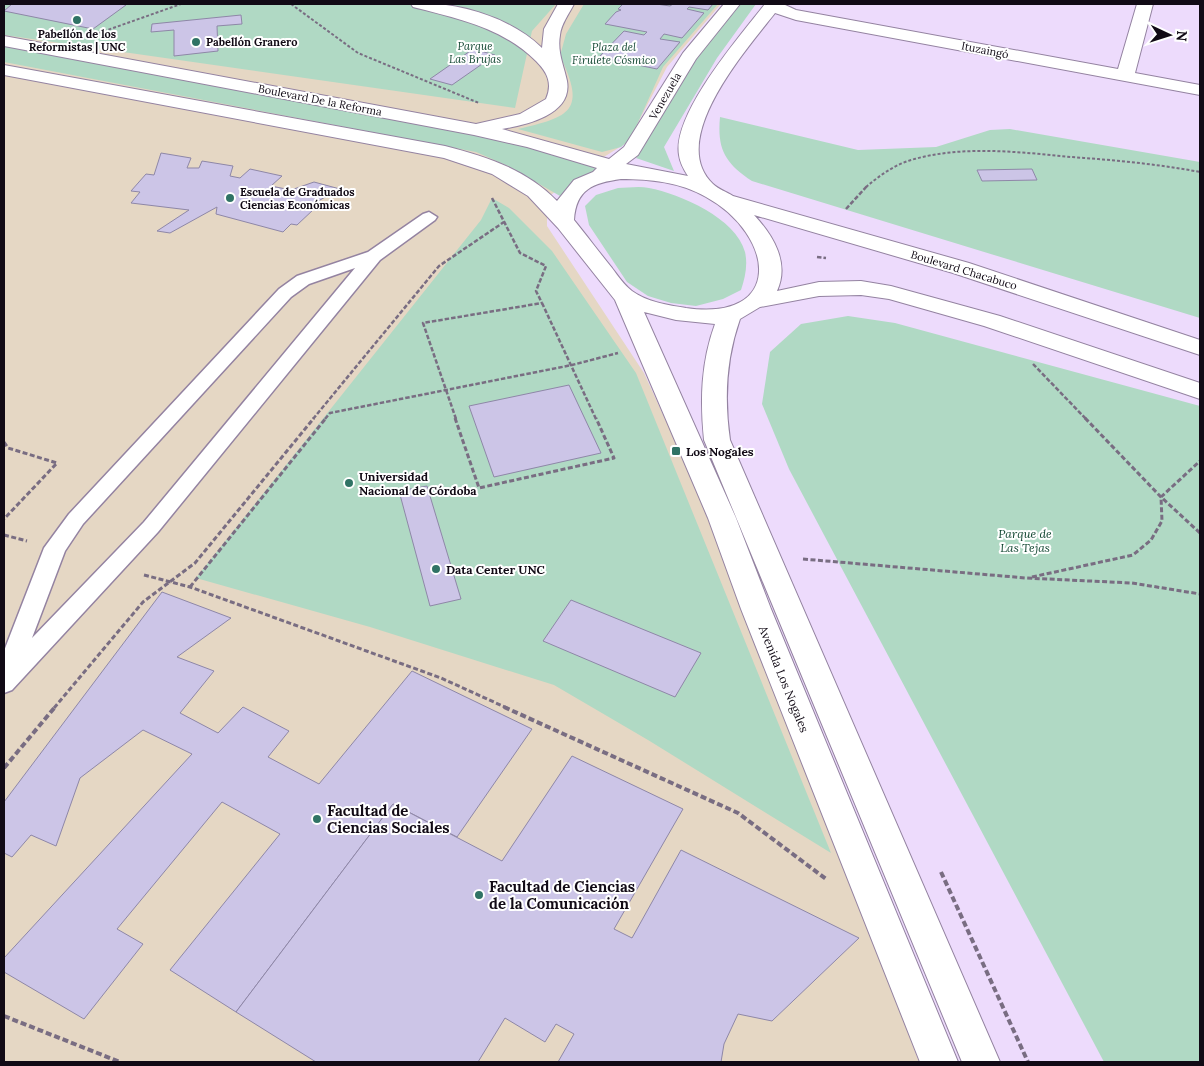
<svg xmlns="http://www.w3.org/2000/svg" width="1204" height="1066" font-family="Lora,serif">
<rect width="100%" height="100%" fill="#eddbfc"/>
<polygon fill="#e5d7c4" points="4,4 721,4 667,67 628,142 578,173 551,195 547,208 547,226 644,373 744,592 919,1062 4,1062"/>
<g fill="#b0d9c4">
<polygon points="4,4 556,4 532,31 515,108 4,35"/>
<path d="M584,4H718L663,67L631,138L621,147L602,152L518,129C570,117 587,111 560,56L566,34Z"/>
<polygon points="738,4 756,4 717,58 664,147 674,171 636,158 685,74"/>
<polygon points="4,45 448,127 525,143 603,166 569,187 560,196 508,166 476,152 4,62"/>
<path d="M720,117L858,150L936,147L990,130L1010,129L1200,162V318L752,181C725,163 717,149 720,117Z"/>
<path d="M618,188C627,188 639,186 649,188C680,194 736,218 745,252C748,265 745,278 741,290L723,299L696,306L671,303L648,296L627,282L589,225L585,206L596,195Z"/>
<polygon points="492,198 509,208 552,251 636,373 831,853 648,740 554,685 370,627 196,578 481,220"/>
<polygon points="848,316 895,323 1200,406 1200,1062 1104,1062 789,469 762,404 770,352 801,324"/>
</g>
<g fill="#ccc5e7" stroke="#8e87a7">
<polygon points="12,4 121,4 126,5 93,29 4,11"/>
<polygon points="623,4 656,4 670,6 673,4 713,4 708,10 689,7 687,9 704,13 682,38 664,34 660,39 680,42 657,69 599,57 624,31 644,35 647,32 605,24 616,12 621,10 618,9"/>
<polygon points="241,15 242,24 217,26 218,51 174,56 174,30 151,32 152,24"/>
<polygon points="473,49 495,55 452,85 430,79"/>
<polygon points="161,153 191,158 187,168 199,168 202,161 233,166 230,176 240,178 250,169 282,176 271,186 291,190 314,182 340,189 309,206 314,209 297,225 291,224 283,232 216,214 217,207 170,233 157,231 189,210 131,203 140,192 131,191 146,174 154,175"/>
<polygon points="1032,169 1037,180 982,181 977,170"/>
<polygon points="569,385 601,453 494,477 469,406"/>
<polygon points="427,486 461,599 430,606 399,491"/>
<polygon points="162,592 231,618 177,657 214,671 180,713 218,733 243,707 289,731 268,757 319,784 412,671 532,729 457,837 393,804 236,1012 170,970 280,834 222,802 117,929 143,944 84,1019 4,972 4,958 192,754 143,730 80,778 56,846 31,835 12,857 4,853 4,802"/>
<polygon points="571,600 701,653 675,697 543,641"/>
<polygon points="572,756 683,809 614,929 632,938 681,850 859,938 772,1021 738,1014 724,1044 721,1062 558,1062 574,1034 556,1024 545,1042 505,1018 478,1062 316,1062 236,1012 393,804 502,861"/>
</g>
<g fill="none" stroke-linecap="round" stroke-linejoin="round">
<g stroke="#9483a1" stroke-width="3">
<path id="lane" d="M429,212L437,217L435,220L380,260L158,532L12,690L4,693V651L44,548L69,514L279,289L297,276L368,252L423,214ZM355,268L144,522L32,638L65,551L83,524L291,297L309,284Z"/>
</g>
<g stroke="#9483a1" stroke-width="2">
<path id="street" d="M411,4C455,1 509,16 542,48L544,29L558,4H574C569,14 561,24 560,35C557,52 564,66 567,81C573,115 525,125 502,129L609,159L624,147L683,53L724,4H740L696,59L638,155L626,164L688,176C684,170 680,163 679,155C672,114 740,36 765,4H783L796,10L1118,69L1137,4H1153L1135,73L1200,85V95L796,20L775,13C747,49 666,140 713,184C718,189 727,192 733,196L969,263L1200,340V355L953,273L754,215C773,235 790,263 777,291L819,282L861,281L891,286L1000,316L1200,383V399L984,326L889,299L861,295L819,296L760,307L740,319C726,359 724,398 730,440L1000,1062H962L704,440C700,400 701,362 715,324L676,320L644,312L736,518L771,609L958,1062H920L741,609L708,518L615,300L558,228L528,196L492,174L444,158L4,75V65L445,146C487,157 526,169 557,201L574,180L593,172L597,168L527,147L474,135L4,46V36L476,124L520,114L546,99C553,83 547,72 536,61C501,27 459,19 413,7ZM621,179C650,179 680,182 706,197C775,235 785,322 686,308C668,305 647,302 632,291C624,285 618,276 612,268C599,252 587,236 574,220C576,189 593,183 621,179Z"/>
</g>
<g stroke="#796d82" stroke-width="2" stroke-dasharray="3 2" stroke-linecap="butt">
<polyline points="291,4 358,53 479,103"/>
<polyline points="99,33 181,4"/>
<path d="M866,187C879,176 894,165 911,160C962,145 1019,152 1071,157C1114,160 1157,164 1200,172"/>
</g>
<g stroke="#796d82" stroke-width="2.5" stroke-dasharray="4.5 2" stroke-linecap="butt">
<polyline points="492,198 520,253 546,266 536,291 542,303"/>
<polyline points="846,209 867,186"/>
<polyline points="817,257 826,258"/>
<polyline points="542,303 596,419"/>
<polyline points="1033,364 1086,419"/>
<polyline points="313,419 439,266 504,222"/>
<polyline points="325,419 330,413 572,365 618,353"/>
<polyline points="456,419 423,323 542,303"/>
</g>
<g stroke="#796d82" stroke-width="3" stroke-dasharray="5 2.5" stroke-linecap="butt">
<polyline points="455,418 479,488 614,458 596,418"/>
<polyline points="1085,418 1161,497 1200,533"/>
<polyline points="4,442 8,448 57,463 4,519"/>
<polyline points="4,535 27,541"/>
<polyline points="803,559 1026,578 1132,583 1200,594"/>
<polyline points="144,575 190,587 441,678 507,708"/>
<polyline points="1032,577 1133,555 1151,540 1162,521 1161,497 1200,461"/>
<polyline points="190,587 326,418"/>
<polyline points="54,708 143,602 195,563 314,418"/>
</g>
<g stroke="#796d82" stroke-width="4" stroke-dasharray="6 3" stroke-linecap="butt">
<polyline points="504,707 738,813 826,879"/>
<polyline points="4,768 55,707"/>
<polyline points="941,872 1028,1062"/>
<polyline points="4,1016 120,1062"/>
</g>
<use href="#lane" fill="#fff" fill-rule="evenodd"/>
<use href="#street" fill="#fff" fill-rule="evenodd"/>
</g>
<g fill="#307365" stroke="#fff" stroke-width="2">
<circle cx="77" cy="20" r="5"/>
<circle cx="196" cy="42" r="5"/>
<circle cx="230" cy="198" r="5"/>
<rect x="671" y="446" width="10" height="10" rx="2.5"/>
<circle cx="349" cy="483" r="5"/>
<circle cx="436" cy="569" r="5"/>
<circle cx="317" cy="819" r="5"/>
<circle cx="479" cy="895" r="5"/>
</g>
<g text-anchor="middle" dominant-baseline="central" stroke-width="4" stroke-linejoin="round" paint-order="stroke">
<g font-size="11" font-weight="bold" fill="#110a15" stroke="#fff" text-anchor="start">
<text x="77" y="34" text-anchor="middle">Pabellón de los<tspan x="77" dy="13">Reformistas | UNC</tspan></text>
<text x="206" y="42">Pabellón Granero</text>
<text x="240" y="192">Escuela de Graduados<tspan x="240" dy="13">Ciencias Económicas</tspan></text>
</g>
<g font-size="11" font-style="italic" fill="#144833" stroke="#fff">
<text x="475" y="46">Parque<tspan x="475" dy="13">Las Brujas</tspan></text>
<text x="614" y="47">Plaza del<tspan x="614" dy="13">Firulete Cósmico</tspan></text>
</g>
<g font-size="11" fill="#110a15" stroke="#fff">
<text transform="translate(985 50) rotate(11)">Ituzaingó</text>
<text transform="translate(665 96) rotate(-60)">Venezuela</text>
<text transform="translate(320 100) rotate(11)">Boulevard De la Reforma</text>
<text transform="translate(964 270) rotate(17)">Boulevard Chacabuco</text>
</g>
<g font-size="12" font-weight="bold" fill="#110a15" stroke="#fff" text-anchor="start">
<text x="686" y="451">Los Nogales</text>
<text x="359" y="476">Universidad<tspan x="359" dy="14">Nacional de Córdoba</tspan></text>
<text x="446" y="569">Data Center UNC</text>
</g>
<g font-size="12" font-style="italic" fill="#144833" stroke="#fff">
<text x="1025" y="533">Parque de<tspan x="1025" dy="14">Las Tejas</tspan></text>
</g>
<g font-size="12" fill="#110a15" stroke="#fff">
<text transform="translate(784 679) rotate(68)">Avenida Los Nogales</text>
</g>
<g font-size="15" font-weight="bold" fill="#110a15" stroke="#fff" text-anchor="start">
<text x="327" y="810">Facultad de<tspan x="327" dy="17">Ciencias Sociales</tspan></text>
<text x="489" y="886">Facultad de Ciencias<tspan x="489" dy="17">de la Comunicación</tspan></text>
</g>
</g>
<rect width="1204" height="1066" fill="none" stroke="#110a15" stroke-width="10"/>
<g transform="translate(1169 35) rotate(94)" stroke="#ffffff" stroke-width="4" paint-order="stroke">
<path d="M0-4L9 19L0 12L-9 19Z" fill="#110a15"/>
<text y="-8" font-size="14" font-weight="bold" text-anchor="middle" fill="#110a15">N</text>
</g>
</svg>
